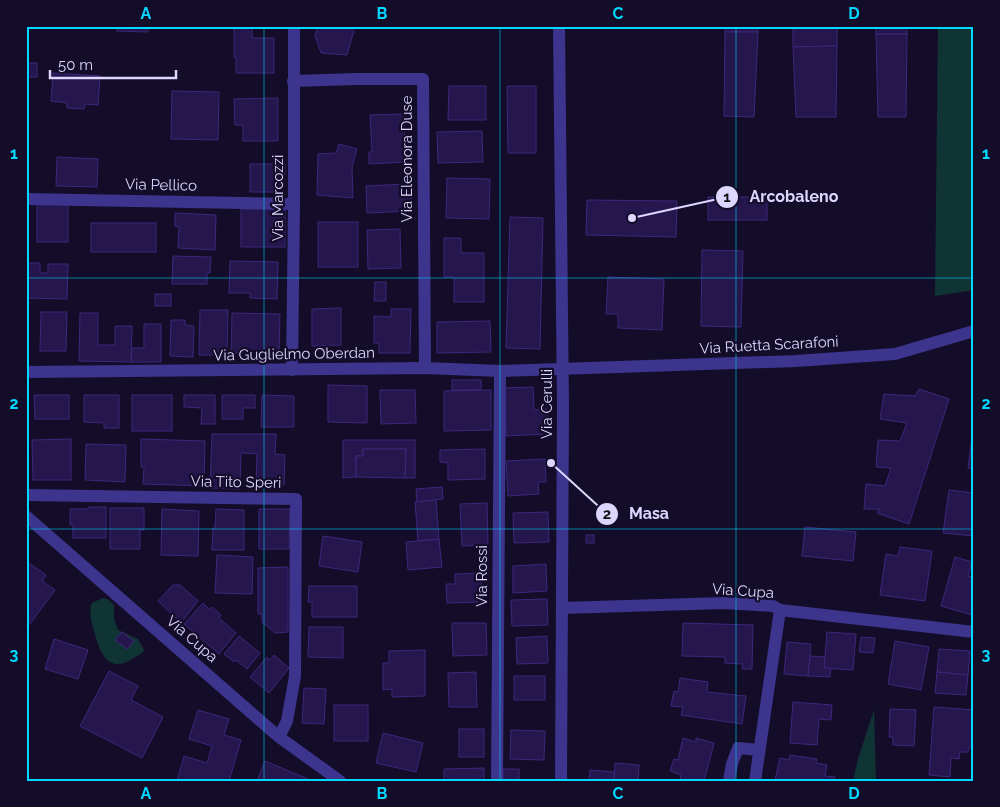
<svg xmlns="http://www.w3.org/2000/svg" width="1000" height="807" font-family="Raleway,sans-serif">
<rect width="100%" height="100%" fill="#140d2a"/>
<g fill="#103434">
<polygon points="938,26 974,26 974,290 935,296"/>
<path d="M103,598L109,600L114,605V619L118,630L138,639L144,650C141,655 137,656 132,659C109,674 100,653 95,634C92,623 88,614 92,603Z"/>
<polygon points="874,710 876,781 853,781 858,759"/>
</g>
<g fill="#25174d" stroke="#3c277b">
<polygon points="117,26 148,26 148,32 117,31"/>
<rect x="176" y="26" width="33" height="1"/>
<polygon points="318,26 353,26 354,30 347,55 321,53 315,35"/>
<rect x="516" y="26" width="20" height="2"/>
<rect x="725" y="26" width="33" height="6"/>
<polygon points="793,26 837,26 837,46 793,47"/>
<rect x="876" y="26" width="31" height="8"/>
<polygon points="234,27 252,27 252,38 274,38 274,73 236,73 236,57 234,57"/>
<polygon points="725,32 758,32 754,117 724,116"/>
<polygon points="876,34 907,34 906,117 878,117"/>
<polygon points="837,46 836,117 796,117 793,47"/>
<rect x="26" y="63" width="11" height="14"/>
<polygon points="53,73 100,76 98,105 85,104 84,109 67,108 67,103 51,101"/>
<polygon points="449,86 486,86 486,120 448,120"/>
<polygon points="507,86 536,86 536,153 508,153"/>
<polygon points="172,91 219,92 218,140 171,139"/>
<polygon points="278,98 278,141 243,141 243,125 235,125 234,99"/>
<polygon points="404,114 406,162 369,164 369,152 372,152 370,115"/>
<polygon points="482,131 483,162 438,163 437,132"/>
<polygon points="339,144 357,149 352,167 353,198 317,195 318,154 336,153"/>
<polygon points="57,157 98,159 97,187 56,186"/>
<polygon points="250,164 285,164 285,175 281,175 281,192 250,192"/>
<polygon points="447,178 490,179 489,219 446,218"/>
<polygon points="408,184 408,192 411,192 412,211 367,213 366,186"/>
<rect x="708" y="197" width="59" height="23"/>
<polygon points="587,200 677,201 676,237 586,235"/>
<rect x="37" y="204" width="31" height="38"/>
<rect x="241" y="209" width="44" height="38"/>
<polygon points="175,213 216,215 215,250 178,248 179,227 175,226"/>
<polygon points="510,217 543,218 540,349 506,348"/>
<rect x="318" y="222" width="40" height="45"/>
<rect x="91" y="223" width="65" height="29"/>
<polygon points="400,229 401,268 368,269 367,230"/>
<polygon points="444,238 461,238 461,253 484,253 484,302 454,302 454,277 444,277"/>
<polygon points="702,250 743,251 741,327 701,326"/>
<polygon points="173,256 211,257 210,273 207,273 207,284 172,284"/>
<polygon points="230,261 278,262 277,299 250,298 250,293 229,293"/>
<polygon points="26,263 40,263 40,273 48,273 48,264 68,264 67,299 26,298"/>
<polygon points="608,277 664,279 662,330 618,328 618,314 606,314"/>
<polygon points="375,282 386,282 386,301 374,301"/>
<rect x="155" y="294" width="16" height="12"/>
<polygon points="341,308 341,345 312,346 312,309"/>
<polygon points="391,309 411,309 410,353 379,353 379,343 374,343 374,316 391,317"/>
<polygon points="200,310 228,310 227,355 199,355"/>
<polygon points="41,312 67,312 66,351 40,351"/>
<polygon points="80,313 98,313 98,345 115,345 115,326 132,326 131,362 79,361"/>
<polygon points="232,313 280,314 279,354 231,353"/>
<polygon points="171,320 185,320 185,325 194,326 193,357 170,356"/>
<polygon points="490,321 491,352 437,353 437,322"/>
<polygon points="144,324 161,324 161,362 131,362 132,348 144,348"/>
<rect x="452" y="380" width="29" height="10"/>
<polygon points="328,385 367,386 367,423 328,422"/>
<polygon points="533,387 534,410 547,409 548,434 506,436 504,388"/>
<polygon points="919,389 949,399 909,524 877,513 879,509 864,509 866,484 885,486 891,468 876,467 878,440 900,441 907,423 880,419 884,394 915,396"/>
<polygon points="380,390 415,390 416,423 381,424"/>
<polygon points="491,390 491,430 444,431 444,391"/>
<polygon points="34,395 69,395 69,419 35,419"/>
<polygon points="84,395 119,395 119,428 104,428 104,423 84,422"/>
<rect x="132" y="395" width="40" height="36"/>
<polygon points="184,395 215,395 215,424 201,424 202,408 184,407"/>
<polygon points="222,395 255,395 255,408 243,408 243,419 222,419"/>
<polygon points="262,395 294,396 294,427 261,427"/>
<polygon points="974,421 974,469 968,468"/>
<polygon points="212,434 276,434 275,454 285,455 284,485 256,484 257,454 241,453 240,489 210,488"/>
<polygon points="71,439 71,480 33,480 32,440"/>
<polygon points="141,439 205,441 204,486 143,484 144,467 141,467"/>
<polygon points="343,440 415,440 415,478 405,478 406,449 363,449 363,456 356,456 356,477 343,478"/>
<polygon points="86,444 126,445 125,482 85,480"/>
<polygon points="363,449 406,449 405,478 356,477 356,456 363,456"/>
<polygon points="485,449 485,479 448,480 448,463 440,462 440,450"/>
<polygon points="545,459 546,482 538,482 539,494 508,496 506,461"/>
<polygon points="442,487 443,499 417,502 416,489"/>
<polygon points="949,490 974,493 974,536 943,533"/>
<polygon points="436,500 439,539 418,541 415,502"/>
<polygon points="487,503 488,545 462,546 460,504"/>
<polygon points="89,507 106,507 106,538 73,538 73,525 70,525 70,509 88,509"/>
<polygon points="110,508 144,508 144,530 140,530 140,549 110,549"/>
<polygon points="162,509 199,511 198,556 161,555"/>
<polygon points="216,509 244,510 244,550 212,550 213,528 215,528"/>
<polygon points="259,509 290,509 289,549 259,549"/>
<polygon points="548,512 549,542 514,543 513,513"/>
<polygon points="805,527 856,532 853,561 802,556"/>
<rect x="586" y="535" width="8" height="8"/>
<polygon points="323,536 362,542 358,572 319,566"/>
<polygon points="439,539 442,567 408,570 406,542"/>
<polygon points="900,547 932,551 925,601 880,595 886,554 898,556"/>
<polygon points="217,555 253,557 252,594 215,593"/>
<polygon points="955,557 972,562 968,576 974,578 974,607 972,615 941,606"/>
<polygon points="26,561 46,575 42,581 55,590 26,629"/>
<polygon points="546,564 547,591 513,593 513,566"/>
<polygon points="288,567 288,632 275,633 262,622 262,614 258,614 258,568"/>
<polygon points="481,573 482,602 447,603 446,584 455,584 455,574"/>
<polygon points="173,585 180,585 198,601 181,623 158,601"/>
<polygon points="309,586 357,586 357,617 312,617 312,602 308,602"/>
<polygon points="547,599 548,625 512,626 511,600"/>
<polygon points="203,603 210,610 212,607 221,615 219,618 236,633 219,654 184,624"/>
<polygon points="452,623 486,623 487,655 453,656"/>
<polygon points="683,623 753,625 752,669 742,669 743,664 725,663 725,657 682,656"/>
<polygon points="309,627 343,627 343,658 308,657"/>
<polygon points="122,632 134,641 127,649 115,640"/>
<polygon points="827,632 856,634 853,670 824,668"/>
<polygon points="239,636 260,653 247,669 236,660 234,662 224,654"/>
<polygon points="547,636 548,663 517,664 516,638"/>
<polygon points="861,637 875,638 873,653 859,652"/>
<polygon points="54,639 88,650 78,679 45,669"/>
<polygon points="895,641 929,647 921,690 888,684"/>
<polygon points="787,642 811,644 808,676 784,674"/>
<polygon points="939,649 970,651 968,675 937,672"/>
<polygon points="425,650 425,696 392,697 392,689 383,690 383,663 389,663 389,651"/>
<polygon points="274,655 289,668 269,693 250,677 267,657 270,660"/>
<polygon points="810,656 825,657 824,668 831,668 830,677 808,676"/>
<polygon points="109,671 138,686 131,700 163,717 142,758 80,726"/>
<polygon points="476,672 477,707 449,707 448,673"/>
<polygon points="937,672 968,675 966,695 935,693"/>
<rect x="514" y="676" width="31" height="24"/>
<polygon points="680,678 708,682 707,692 746,696 742,724 681,715 683,707 671,706 674,691 678,692"/>
<polygon points="304,688 326,689 324,724 302,723"/>
<polygon points="793,702 832,705 831,720 819,719 817,745 790,743"/>
<rect x="334" y="705" width="34" height="36"/>
<polygon points="934,707 974,710 974,747 969,747 968,752 960,752 959,759 951,758 950,777 929,775"/>
<polygon points="890,709 916,710 914,746 893,745 893,737 889,737"/>
<polygon points="198,710 229,719 224,735 241,740 229,781 177,781 184,756 207,763 212,746 189,739"/>
<rect x="459" y="729" width="25" height="28"/>
<polygon points="511,730 545,731 544,760 510,759"/>
<polygon points="383,733 423,743 416,772 376,763"/>
<polygon points="683,738 696,742 696,738 714,743 704,781 682,781 680,780 681,775 670,771 674,759 678,760"/>
<polygon points="790,755 817,759 816,763 827,765 825,776 835,777 834,781 775,780 780,758 789,760"/>
<polygon points="265,761 308,779 307,781 257,781"/>
<polygon points="615,763 639,765 638,781 614,781"/>
<polygon points="484,768 484,781 444,781 444,769"/>
<rect x="503" y="769" width="16" height="12"/>
<polygon points="590,770 614,772 614,781 589,781"/>
</g>
<g fill="none" stroke-linecap="round" stroke-linejoin="round">
<g stroke="#3c348d" stroke-width="12">
<polyline points="559,26 563,407 561,781"/>
<polyline points="293,81 356,79 423,79 425,368"/>
<polyline points="26,199 294,204"/>
<polyline points="292,370 294,204 294,26"/>
<polyline points="26,372 425,368 500,371 796,361 895,354 974,331"/>
<polyline points="26,495 296,499 295,676 287,721 279,737"/>
<polyline points="26,516 279,737 340,781"/>
<polyline points="562,608 724,603 773,606 780,610 974,632"/>
<polyline points="497,781 500,371"/>
<polyline points="729,781 732,764 738,748 759,750"/>
<polyline points="755,781 780,610"/>
</g>
</g>
<path fill="none" stroke="#02d9ff" stroke-width="1" stroke-opacity="0.55" d="M264,26V781M500,26V781M736,26V781M26,278H974M26,529H974"/>
<g text-anchor="middle" dominant-baseline="central" stroke-width="4.5" stroke-linejoin="round" paint-order="stroke">
<g font-size="15" fill="#ddd6ff" stroke="#140d2a">
<text transform="translate(407 159) rotate(-90)">Via Eleonora Duse</text>
<text transform="translate(161 185) rotate(1)">Via Pellico</text>
<text transform="translate(278 198) rotate(-90)">Via Marcozzi</text>
<text transform="translate(769 345) rotate(-3)">Via Ruetta Scarafoni</text>
<text transform="translate(294 354) rotate(-1)">Via Guglielmo Oberdan</text>
<text transform="translate(547 404) rotate(-90)">Via Cerulli</text>
<text transform="translate(236 482) rotate(1)">Via Tito Speri</text>
<text transform="translate(482 576) rotate(-90)">Via Rossi</text>
<text transform="translate(743 591) rotate(4)">Via Cupa</text>
<text transform="translate(192 639) rotate(41)">Via Cupa</text>
</g>
</g>
<path fill="none" stroke="#ddd6ff" stroke-width="2" d="M632 218L727 197M551 463L607 514"/>
<g fill="#ddd6ff" stroke="#140d2a" stroke-width="2">
<circle cx="632" cy="218" r="5"/>
<circle cx="551" cy="463" r="5"/>
<circle cx="727" cy="197" r="12"/>
<circle cx="607" cy="514" r="12"/>
</g>
<g font-size="15" text-anchor="middle" font-weight="bold" fill="#111">
<text x="727" y="202">1</text>
<text x="607" y="519">2</text>
</g>
<g font-size="16" text-anchor="middle" font-weight="bold" fill="#ddd6ff" stroke="#140d2a" stroke-width="4.5" stroke-linejoin="round" paint-order="stroke">
<text x="794" y="202">Arcobaleno</text>
<text x="649" y="519">Masa</text>
</g>
<rect width="1000" height="807" fill="none" stroke="#140d2a" stroke-width="55"/>
<path d="M50 70v8h126v-8" fill="none" stroke="#ddd6ff" stroke-width="2.5"/>
<text x="58" y="70" font-size="15" fill="#ddd6ff" stroke="#140d2a" stroke-width="4" paint-order="stroke">50 m</text>
<rect x="28" y="28" width="944" height="752" fill="none" stroke="#02d9ff" stroke-width="2"/>
<g font-size="16" text-anchor="middle" font-weight="bold" fill="#02d9ff">
<text x="146" y="19">A</text>
<text x="382" y="19">B</text>
<text x="618" y="19">C</text>
<text x="854" y="19">D</text>
<text x="14" y="159">1</text>
<text x="986" y="159">1</text>
<text x="14" y="409">2</text>
<text x="986" y="409">2</text>
<text x="14" y="660">3</text>
<text x="986" y="660">3</text>
<text x="146" y="799">A</text>
<text x="382" y="799">B</text>
<text x="618" y="799">C</text>
<text x="854" y="799">D</text>
</g>
</svg>
